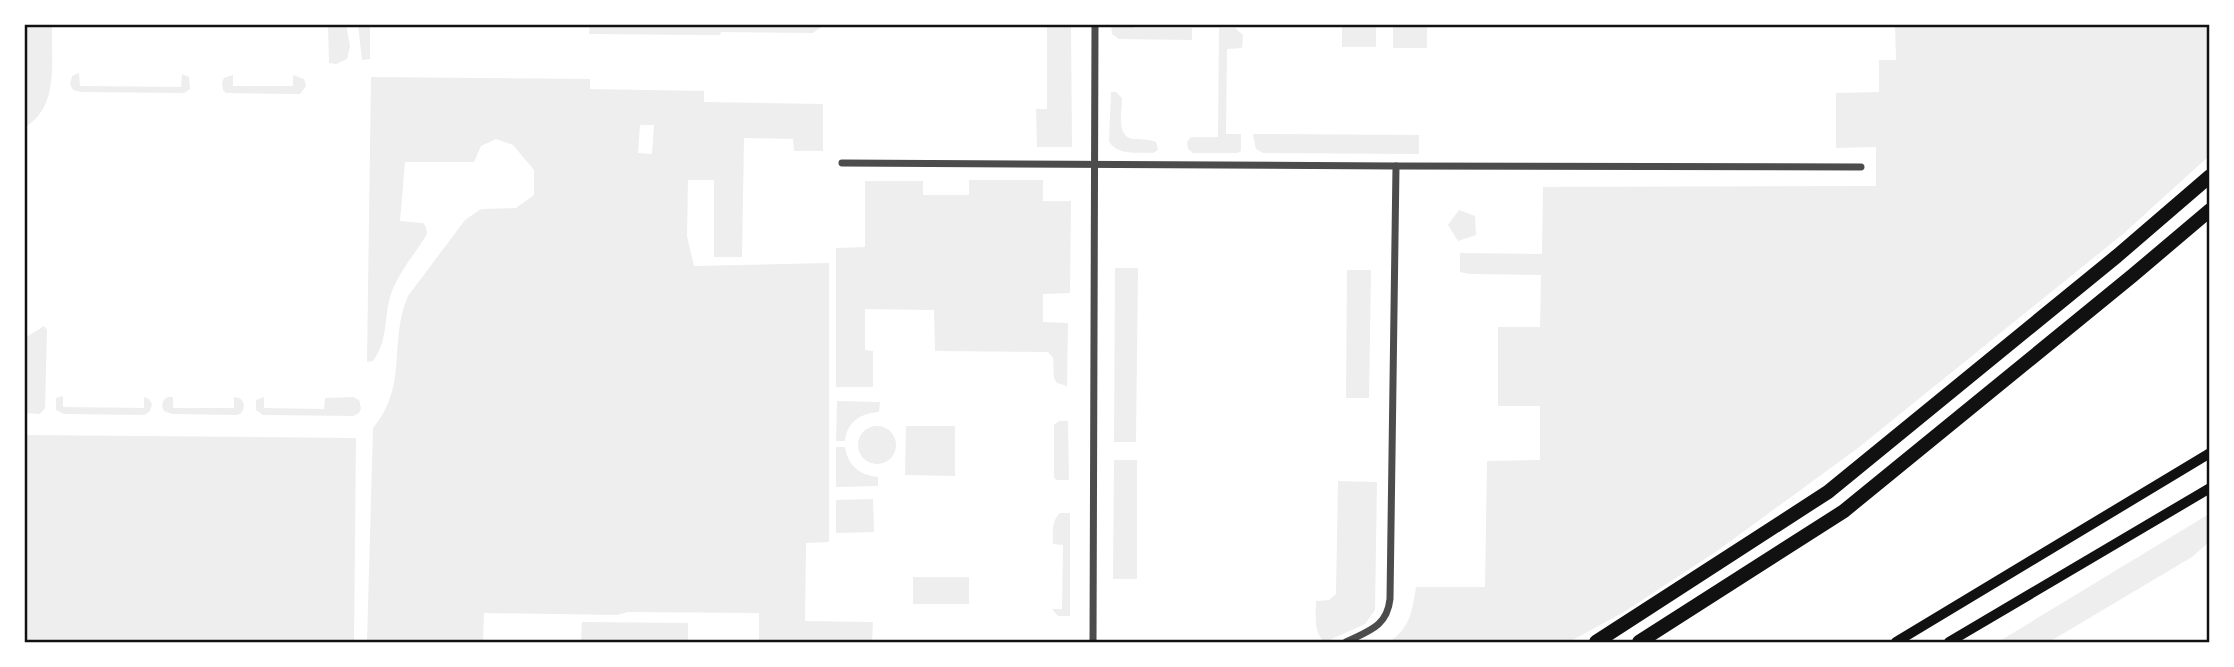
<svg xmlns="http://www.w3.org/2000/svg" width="2234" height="667" font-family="'Fira Sans',sans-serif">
<rect width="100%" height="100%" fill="#fff"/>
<g fill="#eee" fill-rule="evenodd">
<path d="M25,24L52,25C51,59 60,107 25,127Z"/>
<polygon points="590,24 824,24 824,25 813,33 721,32 720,35 702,35 589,34"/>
<polygon points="1111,24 1127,25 1135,28 1192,28 1192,40 1119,39 1112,34"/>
<polygon points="318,25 346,25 350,46 347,59 336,64 329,63 328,26"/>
<polygon points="358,25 370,25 370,59 362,60"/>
<polygon points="1047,25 1071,25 1072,147 1037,147 1036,109 1047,109"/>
<rect x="1342" y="25" width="34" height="22"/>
<rect x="1393" y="25" width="34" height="23"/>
<path d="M1895,25H2209V156L2123,234L1858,448L1717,551L1624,612L1569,642H1389C1410,628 1412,612 1416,587H1485L1487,461L1540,460V406H1498V327H1540L1541,275L1469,274L1460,272V253L1542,254L1543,187L1876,186V147L1836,148V93L1879,92V60H1896Z"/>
<polygon points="1219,28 1235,28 1243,35 1242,48 1227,49 1226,134 1241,134 1241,151 1237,153 1193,153 1188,149 1187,142 1191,137 1218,137"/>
<polygon points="79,73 80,86 181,87 182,74 189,77 190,89 184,93 81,92 73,90 70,84 72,76"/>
<polygon points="233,75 233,86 293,86 293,75 304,79 306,86 300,94 226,93 223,90 222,82 224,78"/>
<path d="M371,77L590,79V89L704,91V102L823,104V151H794L793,139L744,138L742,257H714V180H688L687,236L694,266L829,263V542L806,543L805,621L873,622L872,642H759V613L628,612L617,615L484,613L483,642H367L373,428C409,385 388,343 408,296L465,220L481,209L516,208L534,195V170L513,145L496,139L481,146L474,162H405L400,221L423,223L426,227L427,234C415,254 397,274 390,297C384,319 388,341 373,361L367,362ZM640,125H654L652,154L638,153Z"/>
<path d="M1111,92H1116L1122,98C1122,111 1116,137 1133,139C1141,139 1148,139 1156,142L1158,150L1153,153C1137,152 1119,156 1109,142Z"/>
<polygon points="1253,134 1419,135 1419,154 1263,153 1256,149"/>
<polygon points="969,180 1043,180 1043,201 1071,201 1070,293 1043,294 1043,322 1068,323 1067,386 1057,383 1054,378 1053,358 1048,352 935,351 934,310 865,309 865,350 873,351 873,387 836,387 836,248 865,247 865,181 923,181 923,195 969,195"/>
<polygon points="1459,210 1475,216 1476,235 1458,241 1448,225"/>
<polygon points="1115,268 1138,268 1136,442 1114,442"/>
<polygon points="1347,270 1371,270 1369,398 1346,398"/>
<polygon points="44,326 47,330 45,408 40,414 25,413 25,338"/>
<polygon points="63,396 63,407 144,408 144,397 149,399 152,404 150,411 144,415 64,414 56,410 56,398"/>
<path d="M168,397H173V408H234V397L239,398C245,401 245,409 241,413L237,415L172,414L164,411C161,406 162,399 168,397Z"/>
<polygon points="264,397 264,408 324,409 325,398 353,397 359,400 361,408 359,413 353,416 263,415 256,410 256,400"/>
<path d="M837,401L880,402L879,412C862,413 847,421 845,441H836Z"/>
<polygon points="1059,421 1068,421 1069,480 1056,480 1054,477 1054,425"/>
<polygon points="906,426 955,426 955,476 905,475"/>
<circle cx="877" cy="445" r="19"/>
<polygon points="25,435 356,438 354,642 25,642"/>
<path d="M836,447H845C848,466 860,475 878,477V486L836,487Z"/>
<polygon points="1114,460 1137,460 1137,579 1113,579"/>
<path d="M1338,481L1377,482L1375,610L1365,624L1325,642C1313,634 1316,615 1316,601L1329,600L1336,594Z"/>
<polygon points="873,499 874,532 836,533 836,500"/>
<path d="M1060,513H1070V616H1058L1052,609H1062L1063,545L1053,544C1053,533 1051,521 1060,513Z"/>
<polygon points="2209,514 2209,542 2192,557 2049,642 1998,642"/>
<polygon points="969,577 969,604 913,604 913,577"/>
<polygon points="582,622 688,623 688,642 581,642"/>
</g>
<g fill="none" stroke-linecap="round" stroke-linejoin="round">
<g stroke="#4c4c4c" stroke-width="7">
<path d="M842,163L1396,166L1390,599C1387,627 1368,631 1346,642"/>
<polyline points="1396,166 1861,167"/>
<polyline points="1093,642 1095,24"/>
</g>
<g stroke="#111" stroke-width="10">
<polyline points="1896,642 2210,453"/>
<polyline points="1949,642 2210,488"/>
</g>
<g stroke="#111" stroke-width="14">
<polyline points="1596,642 1828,492 2117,256 2210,176"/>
<polyline points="1639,642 1844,511 2132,276 2210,210"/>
</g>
</g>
<rect width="2234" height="667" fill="none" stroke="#ffffff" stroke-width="52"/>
<rect x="26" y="26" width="2182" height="615" fill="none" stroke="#111" stroke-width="2.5"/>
</svg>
